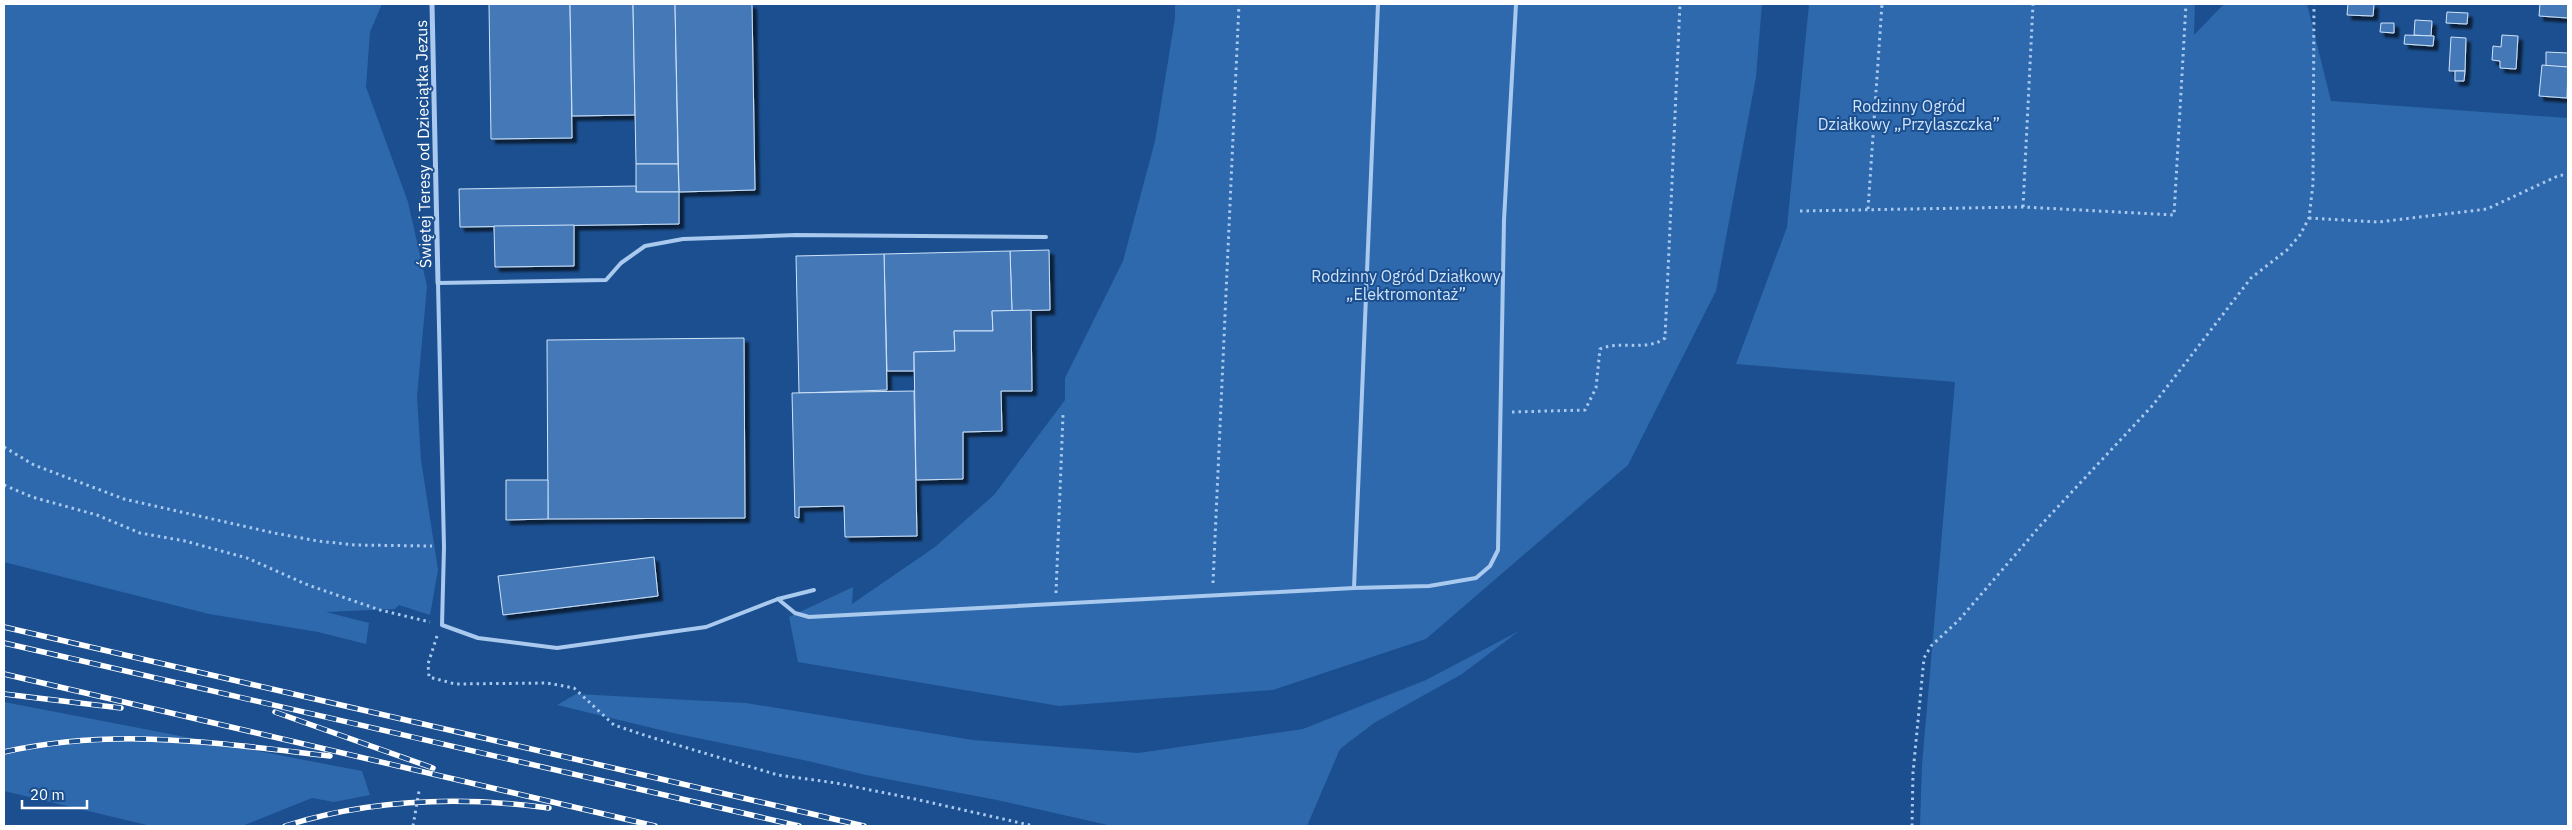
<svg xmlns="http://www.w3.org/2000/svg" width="2572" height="830" font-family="'IBM Plex Sans',sans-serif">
<defs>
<filter id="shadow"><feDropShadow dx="4.5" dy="4.5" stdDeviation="1" flood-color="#0009"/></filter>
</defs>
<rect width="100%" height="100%" fill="#1b4f8f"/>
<g fill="#2e69ad">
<polygon points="4,4 382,4 370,32 366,87 408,202 427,286 417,397 421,460 438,570 430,615 399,605 395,609 326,612 369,623 366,644 318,632 209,614 4,562"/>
<polygon points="1175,4 1762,4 1756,77 1716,291 1628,465 1426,639 1273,690 1059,706 798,662 789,617 853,587 852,604 935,547 994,495 1065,400 1065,378 1123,261 1155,141 1175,18"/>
<polygon points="1809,4 2195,4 2194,35 2224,4 2307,4 2331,101 2568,118 2568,826 1920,826 1922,765 1955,382 1736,364 1787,227"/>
<polygon points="1519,631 1462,674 1374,723 1340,749 1307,826 1112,826 1002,801 866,775 808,761 673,733 557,705 576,694 746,703 973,740 1138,753 1303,729 1426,680"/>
<polygon points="4,702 362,771 370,795 334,802 312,798 242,826 151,826 4,791"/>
</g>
<g fill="#4478b7" stroke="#cfe3fa" filter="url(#shadow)">
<polygon points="489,4 570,4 572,138 491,139"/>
<polygon points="570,4 633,4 635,115 572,116"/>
<polygon points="633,4 675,4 678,164 636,164"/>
<polygon points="675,4 752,4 755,190 679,192"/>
<polygon points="2348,4 2374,4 2373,16 2347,15"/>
<polygon points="2540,4 2568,4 2568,18 2539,16"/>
<polygon points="2447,12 2468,13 2467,24 2446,23"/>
<polygon points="2415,20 2432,21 2431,36 2414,35"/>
<polygon points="2381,23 2394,23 2394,33 2380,32"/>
<polygon points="2405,35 2434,36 2433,46 2404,44"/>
<polygon points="2502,35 2518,36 2516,69 2500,68 2500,61 2492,60 2493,46 2501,47"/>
<polygon points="2451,37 2466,38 2465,71 2449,71"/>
<polygon points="2546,52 2568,53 2568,67 2546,66"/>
<polygon points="2542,65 2568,67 2567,98 2539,96"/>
<polygon points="2455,71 2465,71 2464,81 2455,81"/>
<polygon points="636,164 678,164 679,192 636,192"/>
<polygon points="636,186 636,192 679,192 679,224 460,227 459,189"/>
<polygon points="574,225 574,266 495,267 494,226"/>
<polygon points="1049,250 1050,310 1012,311 1010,251"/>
<polygon points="1010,251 1012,311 992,311 993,331 954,331 955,351 914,352 914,371 887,371 884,254"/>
<polygon points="884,254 887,390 799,393 796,256"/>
<polygon points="1031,310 1032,391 1001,391 1002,431 963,432 963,479 916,480 914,352 955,351 954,331 993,331 992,311"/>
<polygon points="744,338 745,518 548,519 547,340"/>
<polygon points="914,391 917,536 845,537 844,506 799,507 799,518 795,517 792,393"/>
<polygon points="506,480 548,480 548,519 506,520"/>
<polygon points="654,557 658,596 503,615 498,576"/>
</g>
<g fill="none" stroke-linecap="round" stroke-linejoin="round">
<g stroke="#a9c9ee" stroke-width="3" stroke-dasharray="2.5 4" stroke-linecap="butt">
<polyline points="2023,207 2033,4"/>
<polyline points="1868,209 1882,4"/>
<polyline points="1800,211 2023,207 2174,215 2186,4"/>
<polyline points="2309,218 2378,222 2487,209 2560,175 2568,176"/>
<path d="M1512,412L1585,410L1596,388L1600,349C1620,340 1647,352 1665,338L1680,4"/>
<polyline points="4,447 34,465 124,499 274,533 318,541 355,545 432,546"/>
<polyline points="4,485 32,497 97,515 140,533 185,541 247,558 308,585 380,610 430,622"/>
<polyline points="1213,583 1239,4"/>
<polyline points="1056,593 1063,415"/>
<polyline points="437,636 428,664 429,677 455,684 547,683 574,688 614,725 647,736 778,775 836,783 915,799 1034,826"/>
<polyline points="413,826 419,791"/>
<polyline points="1912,826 1913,773 1924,658 1931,646 1959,620 2040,526 2153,405 2251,278 2287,250 2300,235 2309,218 2313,184 2314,4"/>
</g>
<g stroke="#a9c9ee" stroke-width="4">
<polyline points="1046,237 796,235 683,239 645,246 621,263 606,280 438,283 444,547 442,625 478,638 557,648 706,627 778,599 795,613 809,617 1354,588 1429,586 1476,578 1490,566 1498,550 1504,220 1516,4"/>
<polyline points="1354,588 1378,4"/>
<polyline points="778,599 814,590"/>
</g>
<polyline stroke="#a9c9ee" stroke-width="5" points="432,4 438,283"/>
<g stroke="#fff" stroke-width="5.5">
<g id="rail">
<polyline points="4,627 864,826"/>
<polyline points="4,643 799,826"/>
<polyline points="4,674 655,826"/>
<polyline points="4,694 121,708"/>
<polyline points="275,712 433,768"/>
<path d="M4,752C117,727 217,743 330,756"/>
<path d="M285,826C371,799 460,796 549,808"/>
</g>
</g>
<use href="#rail" stroke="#1b4f8f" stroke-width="4" stroke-dasharray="11" stroke-linecap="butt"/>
</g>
<g text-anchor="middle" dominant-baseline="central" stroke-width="4" stroke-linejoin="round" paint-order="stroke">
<g font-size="16" fill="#cfe3fa" stroke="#1b4f8f">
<text x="1909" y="106">Rodzinny Ogród<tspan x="1909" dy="18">Działkowy „Przylaszczka”</tspan></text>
<text x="1406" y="276">Rodzinny Ogród Działkowy<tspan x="1406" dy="18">„Elektromontaż”</tspan></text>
</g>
<g font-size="16" fill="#fff" stroke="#1b4f8f">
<text transform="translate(423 144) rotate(-91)">Świętej Teresy od Dzieciątka Jezus</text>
</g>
</g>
<rect width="2572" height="830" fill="none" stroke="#ffffff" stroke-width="10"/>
<path d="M22 800v8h65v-8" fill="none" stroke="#ffffff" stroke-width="2.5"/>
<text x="30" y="800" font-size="15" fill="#ffffff" stroke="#1b4f8f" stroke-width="4" paint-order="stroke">20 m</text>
</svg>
